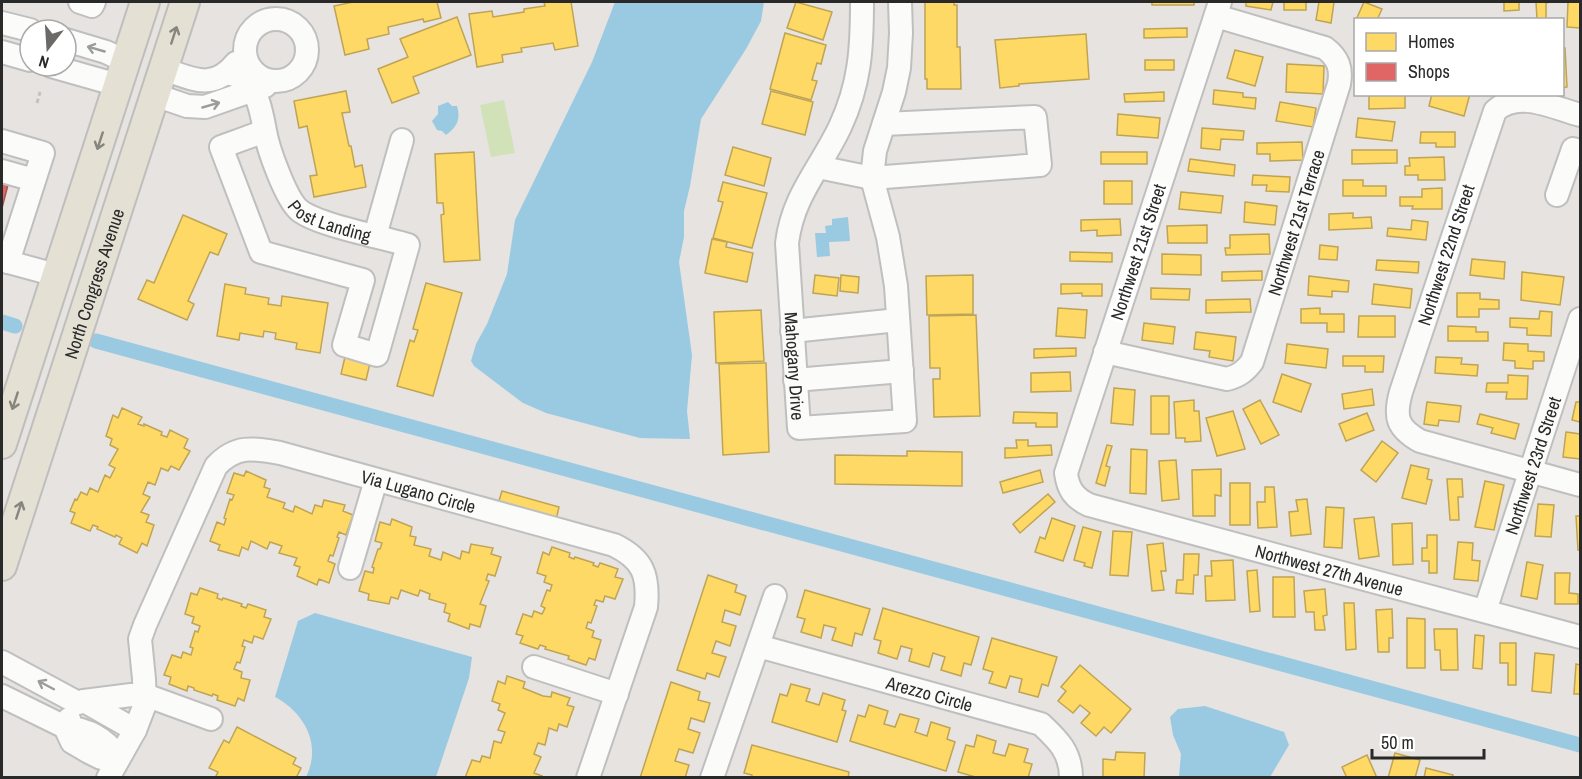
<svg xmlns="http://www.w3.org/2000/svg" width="1582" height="779" font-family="'Archivo Narrow',sans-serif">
<rect width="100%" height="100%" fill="#e6e3e0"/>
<polygon fill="#d1e2b9" points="504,100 515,153 491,157 480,105"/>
<g fill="#99cae2">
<polygon points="615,2 764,2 761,21 746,49 701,119 690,186 684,211 684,237 679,262 692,355 687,411 690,439 640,438 546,413 523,403 474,366 471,361 476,344 487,324 507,274 515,220 592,62"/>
<path d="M448,102L452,106H457C461,119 457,127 446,135L442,131L437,130L432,121L438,114V106Z"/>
<polygon points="848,217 850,241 829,242 830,256 817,257 815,233 826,233 825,226 832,225 832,219"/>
<path d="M315,613L472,657L469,678L436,777H306C322,745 305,713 275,697L298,621Z"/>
<polygon points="1205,706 1284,732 1289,745 1270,777 1179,777 1181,754 1173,735 1170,717 1178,709"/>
</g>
<g fill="#ffd966" stroke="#bfa454" stroke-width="1.5">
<polygon points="353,2 437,2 441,18 424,22 423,19 388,27 389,34 367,39 369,49 345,55 334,6"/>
<polygon points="544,2 571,2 578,46 555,50 553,43 521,48 522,52 502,55 503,62 477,67 469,14 492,11 493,17 524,12 524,9 545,6"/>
<polygon points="796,2 832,12 823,40 787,28"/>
<polygon points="925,2 954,2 954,5 957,5 957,47 960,47 961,89 927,89 927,79 925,79"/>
<rect x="1152" y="2" width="42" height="3"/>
<polygon points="1246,2 1273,2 1271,10 1246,6"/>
<rect x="1284" y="2" width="22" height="8"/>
<polygon points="1319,2 1334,2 1331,23 1316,20"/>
<polygon points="1364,2 1382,9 1377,20 1356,20"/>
<polygon points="1504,2 1519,2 1519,10 1504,11"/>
<polygon points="1536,2 1550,2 1546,3 1546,19 1537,19"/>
<polygon points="1568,2 1580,2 1580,28 1567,27"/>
<polygon points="457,17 471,55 413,77 419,93 392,103 378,69 408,57 400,39"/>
<polygon points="1187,28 1187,37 1144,38 1144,29"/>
<polygon points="785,33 826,45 821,64 817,63 812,80 817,81 811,100 770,89"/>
<polygon points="1086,34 1089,79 1019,84 1019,86 1000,88 995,40"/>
<polygon points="1562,48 1565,48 1567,87 1562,88"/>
<polygon points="1235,50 1263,57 1255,86 1227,78"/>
<rect x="1145" y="60" width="29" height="10"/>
<polygon points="1287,64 1324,66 1323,94 1286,92"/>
<polygon points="1214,90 1243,93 1243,97 1256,98 1255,109 1213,104"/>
<polygon points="346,91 350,112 342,113 349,146 351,146 355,167 362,165 366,187 314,197 310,176 317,175 307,126 299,128 294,101"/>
<polygon points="771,91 813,102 805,135 762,124"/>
<polygon points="1164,92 1164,101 1125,102 1124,94"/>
<polygon points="1369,94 1405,94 1405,108 1369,109"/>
<polygon points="1432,94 1470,94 1464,116 1429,106"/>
<polygon points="1280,102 1316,108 1313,127 1276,121"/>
<polygon points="1118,114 1160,118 1158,138 1117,135"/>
<polygon points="1358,118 1395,122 1392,141 1356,137"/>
<polygon points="1202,128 1244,131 1243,140 1221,139 1220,150 1201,148"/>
<polygon points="1421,132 1455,132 1455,147 1436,147 1436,143 1420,143"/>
<polygon points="1302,142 1303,160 1270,161 1270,154 1257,154 1257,143"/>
<polygon points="733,147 771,158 764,186 725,175"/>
<polygon points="1352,150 1397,150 1397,163 1352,164"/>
<polygon points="474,152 480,260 444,262 441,215 444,214 443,203 437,203 435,154"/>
<rect x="1101" y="152" width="46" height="12"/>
<polygon points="1444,157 1445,180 1418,180 1418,175 1405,175 1405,166 1410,166 1409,158"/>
<polygon points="1190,159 1235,165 1234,176 1188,171"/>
<polygon points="1253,175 1290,177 1289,192 1266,191 1267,185 1252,185"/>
<polygon points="1343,180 1363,180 1363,186 1386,186 1386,196 1343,196"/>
<rect x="1104" y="181" width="28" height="23"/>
<polygon points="723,182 767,193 752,248 713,238 723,202 718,201"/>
<polygon points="1442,188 1442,209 1412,209 1413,206 1400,206 1400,197 1422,197 1422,189"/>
<polygon points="1181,192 1223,196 1221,213 1179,209"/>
<polygon points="1245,202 1277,206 1275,225 1244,222"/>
<polygon points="1353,213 1353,218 1371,217 1372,228 1329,230 1329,214"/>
<polygon points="183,215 227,234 218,255 210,252 188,301 194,304 187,320 138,299 147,280 154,283"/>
<polygon points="1120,219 1121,235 1097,236 1097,230 1081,231 1081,220"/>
<polygon points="1412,220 1428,222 1426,240 1387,236 1388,228 1411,230"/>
<polygon points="1207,225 1207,243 1168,243 1167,226"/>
<polygon points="1269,234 1270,254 1226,255 1225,248 1230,248 1230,235"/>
<polygon points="712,239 727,242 726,247 753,253 747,282 705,273"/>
<polygon points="1320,245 1338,247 1337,260 1319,259"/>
<polygon points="1070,252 1112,253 1112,262 1070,261"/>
<polygon points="1162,254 1201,255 1201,275 1162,274"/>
<polygon points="1472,259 1505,262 1504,279 1470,275"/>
<polygon points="1377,260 1419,262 1418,273 1376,270"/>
<polygon points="1262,271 1262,280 1222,281 1222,272"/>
<polygon points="1522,272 1564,277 1560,305 1521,300"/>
<polygon points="815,275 839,278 837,296 813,293"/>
<polygon points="841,275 859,277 858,293 840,291"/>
<polygon points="973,275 973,314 927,315 926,276"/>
<polygon points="1309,276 1349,281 1348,292 1332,291 1332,297 1308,295"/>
<polygon points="426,283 462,293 433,396 397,386 410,340 414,342 418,330 413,329"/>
<polygon points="225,284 246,288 245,294 269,298 268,304 281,306 282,296 328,303 320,353 296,349 297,343 275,339 276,333 264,331 263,337 240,333 239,340 217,336"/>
<polygon points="1061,284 1102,284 1102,296 1082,296 1082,293 1061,294"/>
<polygon points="1374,284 1412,289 1410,308 1372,304"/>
<polygon points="1151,288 1190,289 1189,300 1151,299"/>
<polygon points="1457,293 1480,293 1480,299 1499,300 1499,309 1479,309 1479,317 1457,317"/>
<polygon points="1250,299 1251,312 1206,313 1206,300"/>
<polygon points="1058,308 1087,310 1085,338 1056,336"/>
<polygon points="1320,308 1320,314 1344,314 1344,332 1327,332 1327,323 1301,323 1301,309"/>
<polygon points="761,310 764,361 716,363 714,312"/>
<polygon points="1540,311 1552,312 1551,336 1527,335 1527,328 1510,327 1510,318 1539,319"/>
<polygon points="976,315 980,416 934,417 933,379 940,379 940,368 930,368 929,316"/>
<polygon points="1359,316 1395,316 1395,337 1358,337"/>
<polygon points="1144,323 1175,327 1173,344 1142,340"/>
<polygon points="1448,326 1476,327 1476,332 1488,332 1488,341 1448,341"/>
<polygon points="1196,332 1236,337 1233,361 1209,357 1210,351 1194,349"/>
<polygon points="1504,343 1528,344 1528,351 1544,352 1544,361 1533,361 1533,369 1515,368 1515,361 1503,360"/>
<polygon points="1287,344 1328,349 1326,368 1285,363"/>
<polygon points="1076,348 1076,356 1034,358 1034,349"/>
<polygon points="1343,356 1384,356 1383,372 1365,372 1365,366 1343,366"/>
<polygon points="345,357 370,363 366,380 341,374"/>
<polygon points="1436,357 1462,358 1461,364 1478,365 1477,376 1435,373"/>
<polygon points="766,363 769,452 723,455 719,364"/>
<polygon points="1070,372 1071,391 1031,392 1031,373"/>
<polygon points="1282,374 1311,384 1301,412 1273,402"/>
<polygon points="1508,375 1528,376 1527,399 1506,399 1507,392 1486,392 1487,383 1508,383"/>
<polygon points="1114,388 1135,390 1133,425 1111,423"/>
<polygon points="1372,389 1374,405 1344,409 1342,394"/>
<rect x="1151" y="396" width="18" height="38"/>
<polygon points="1194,400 1194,411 1199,411 1201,441 1185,442 1185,438 1176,438 1174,402"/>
<polygon points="1260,400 1279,435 1261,444 1243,409"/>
<polygon points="1427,402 1461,406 1459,422 1439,420 1438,426 1424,424"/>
<polygon points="1576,402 1580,402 1580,422 1572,420"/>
<polygon points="122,408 142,417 138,424 144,426 144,424 162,432 161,435 167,437 170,430 188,439 184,448 190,451 179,470 171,466 168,471 161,468 155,485 148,482 143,494 150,497 141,512 149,515 146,522 154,525 147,546 142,543 137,553 119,544 122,538 116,535 115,537 97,529 98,527 93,525 90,531 71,523 75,513 70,511 75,499 77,500 81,492 87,495 90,488 98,492 105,475 110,478 115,468 109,465 118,449 110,445 112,439 106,436 113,415 118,418"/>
<polygon points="1233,411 1245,449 1217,456 1206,418"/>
<polygon points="1014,412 1057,413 1057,427 1036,427 1036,423 1013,423"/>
<polygon points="1367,413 1374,430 1346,441 1339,424"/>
<polygon points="1480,414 1519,424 1515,439 1491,433 1493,428 1477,424"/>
<polygon points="1566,432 1580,434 1580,459 1563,457"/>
<polygon points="1016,440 1028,440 1028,446 1051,445 1052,455 1005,458 1005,448 1017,448"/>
<polygon points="1382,441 1398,453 1376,482 1361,470"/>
<polygon points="1107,445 1112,446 1106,466 1110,467 1105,486 1096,483"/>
<polygon points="1131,449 1147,450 1146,494 1130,493"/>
<polygon points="907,451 962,452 962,486 835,484 835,455 907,456"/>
<polygon points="1176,460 1179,499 1162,501 1159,461"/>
<polygon points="1411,465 1429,469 1427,479 1432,480 1426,504 1402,498"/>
<polygon points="1221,469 1221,496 1215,495 1215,516 1193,516 1192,470"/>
<polygon points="1040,470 1043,482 1003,493 1000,482"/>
<polygon points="246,471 266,480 264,487 270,489 267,497 285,503 283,508 293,512 295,506 312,514 315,505 322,507 324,500 345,505 343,511 353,515 346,535 339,532 337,537 339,538 333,556 330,555 328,561 335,564 329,583 319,579 317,585 297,576 300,567 294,565 297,558 279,553 282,546 270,542 267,549 251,541 248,550 242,547 239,556 218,550 220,545 210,541 217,522 224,525 226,519 224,518 230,499 232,500 234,495 227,493 234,473 244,476"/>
<polygon points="1447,479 1462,479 1463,497 1458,497 1459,520 1450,520"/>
<polygon points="1485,481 1504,485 1494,530 1475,527"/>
<rect x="1230" y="483" width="20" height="42"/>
<polygon points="1265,487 1274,487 1277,527 1258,528 1257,502 1265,502"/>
<polygon points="502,491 559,507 556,520 498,504"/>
<polygon points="1048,494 1055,502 1020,533 1013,524"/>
<polygon points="1307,499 1311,534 1291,536 1289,512 1298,511 1296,500"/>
<polygon points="1538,504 1554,505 1551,537 1535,536"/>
<polygon points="1326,507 1344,508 1342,548 1324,547"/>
<polygon points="1576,516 1580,516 1580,550 1578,550"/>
<polygon points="1374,517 1379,556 1359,559 1354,519"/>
<polygon points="1052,518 1075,526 1063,561 1035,552 1040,537 1045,539"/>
<polygon points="392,519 412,527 410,536 416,537 414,545 431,549 429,556 441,560 443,552 460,559 462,551 469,553 471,544 493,548 491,554 501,557 495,576 488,574 486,580 489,581 480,604 486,606 480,627 470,624 469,629 448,621 450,614 444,612 446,604 429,599 430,594 420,590 418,596 401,590 398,599 391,597 389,604 368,600 369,594 359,591 365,571 373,573 374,568 372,567 378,549 380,549 382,543 375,541 380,522 390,525"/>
<polygon points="1412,523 1413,564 1393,565 1392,524"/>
<polygon points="1083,527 1101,532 1092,568 1084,566 1085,563 1074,560"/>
<polygon points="1113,531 1132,532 1128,576 1110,575"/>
<polygon points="1427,535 1437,535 1437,573 1429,573 1429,561 1422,561 1422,548 1427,548"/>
<polygon points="1458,542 1473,543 1472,560 1480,561 1478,581 1454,579"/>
<polygon points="1163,543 1166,571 1161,571 1164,590 1152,591 1147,545"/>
<polygon points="552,547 570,553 569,557 574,559 575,557 594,563 593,565 598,567 600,563 618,569 615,577 623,579 615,599 605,596 603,602 596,600 594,605 597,606 591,623 588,622 586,628 594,631 592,637 601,640 595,660 589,658 586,665 568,659 569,656 545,649 546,647 540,645 538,649 520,643 523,636 516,634 523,614 532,617 534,611 542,614 545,608 541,606 547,590 550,591 552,585 544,582 546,576 537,573 543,552 549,555"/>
<polygon points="1184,554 1199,554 1198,575 1194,575 1193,594 1176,593 1177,580 1183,580"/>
<polygon points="1233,560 1235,600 1206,601 1205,576 1212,576 1211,561"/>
<polygon points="1527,562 1543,565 1537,599 1521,596"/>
<polygon points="1257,570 1260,611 1250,612 1247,571"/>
<polygon points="1555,573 1570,573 1569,593 1578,594 1578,604 1555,604"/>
<polygon points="708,575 737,585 735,592 746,596 740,615 725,610 722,622 736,626 730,646 716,641 712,653 726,657 719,677 707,673 705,679 677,670"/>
<polygon points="1273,577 1294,577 1295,617 1273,617"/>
<polygon points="200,588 218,594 217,598 222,600 223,598 242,604 241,606 246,608 248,604 266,610 264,617 271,619 263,639 254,636 252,643 244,640 242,646 245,647 240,663 237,662 234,669 242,672 241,678 250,680 244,701 238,698 235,706 217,700 218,696 213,694 212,696 194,690 194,688 188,686 187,691 169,684 171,677 164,675 172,655 181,658 183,652 191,655 193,648 190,647 195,631 198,632 200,626 192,623 194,617 185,614 191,593 197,595"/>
<polygon points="1325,589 1327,615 1323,616 1325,630 1315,630 1314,612 1306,612 1304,591"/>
<polygon points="805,590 870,609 862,635 855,633 852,646 832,640 836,628 824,625 821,638 801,632 805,619 797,617"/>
<polygon points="1344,603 1354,603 1356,649 1346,650"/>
<polygon points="883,608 979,637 971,665 964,663 961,676 941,670 945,657 933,653 929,667 909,661 912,649 901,646 897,659 878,653 881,641 874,639"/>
<polygon points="1392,609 1393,638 1389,638 1389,652 1378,652 1376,610"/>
<polygon points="1407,618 1425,619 1425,668 1407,668"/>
<polygon points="1434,629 1457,629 1458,670 1441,670 1440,650 1435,650"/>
<polygon points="1475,635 1484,636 1482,669 1473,668"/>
<polygon points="992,638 1057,657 1048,686 1042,684 1038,697 1019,692 1022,679 1010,676 1006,688 989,683 993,672 983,669"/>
<polygon points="1500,643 1516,643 1516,685 1508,685 1508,663 1500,663"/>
<polygon points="1535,653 1554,655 1551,693 1532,691"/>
<polygon points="1576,664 1580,665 1580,694 1574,694"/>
<polygon points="1080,665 1131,709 1111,733 1104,727 1096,736 1081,723 1090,713 1080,705 1073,713 1058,701 1066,691 1061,687"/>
<polygon points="507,676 525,682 523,688 543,696 551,697 552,692 570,698 567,705 574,707 570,718 567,727 559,724 557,731 549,728 545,745 538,743 534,754 541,757 534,773 542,776 541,778 465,778 472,760 480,762 482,756 490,758 494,741 501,743 505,732 498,730 505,713 498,710 500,704 492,701 498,681 505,684"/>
<polygon points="671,682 700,692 698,700 710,703 704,722 691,718 688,729 700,733 693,753 679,749 675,761 689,765 685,778 640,778"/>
<polygon points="791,684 810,689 806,701 819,705 823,693 845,700 842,710 846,711 837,742 772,722 780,694 787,696"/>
<polygon points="869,705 888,711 884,724 895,727 900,714 919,719 915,732 927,736 931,722 950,728 947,739 955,742 946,771 850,741 858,715 865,717"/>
<polygon points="237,727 296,758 293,764 301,768 296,778 215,778 218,772 209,768 224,740 229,743"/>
<polygon points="977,735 996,741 993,753 1005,756 1009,744 1028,749 1024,762 1032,764 1028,778 979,778 958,772 966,745 974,747"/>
<polygon points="752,745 849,772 848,778 751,778 752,775 744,773"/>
<polygon points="1116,752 1145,753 1144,778 1103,778 1103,759 1115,760"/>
<polygon points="1395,753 1420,760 1415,778 1388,778"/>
<polygon points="1367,755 1377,778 1347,778 1342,767"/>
<polygon points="1426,768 1453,775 1452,778 1424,778"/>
</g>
<polygon fill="#e06666" stroke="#a95454" stroke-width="1.5" points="2,179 9,181 2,208"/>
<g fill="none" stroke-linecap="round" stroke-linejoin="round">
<g stroke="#99cae2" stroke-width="15">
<polyline points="2,322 15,326"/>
<polyline points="96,341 1580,745"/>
</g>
<g stroke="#c0bfc0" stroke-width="26">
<g id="minor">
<polyline points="80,2 92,6 94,2"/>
<path id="s1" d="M862,2C862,49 860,84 840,127C820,169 793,195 787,243L799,428L905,421L896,286L888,237L872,178L875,151L894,92L899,68L901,33L900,2"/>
<path id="s2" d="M1220,2L1066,473C1068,489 1074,498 1089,505L1580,637"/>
<circle cx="276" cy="50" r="31"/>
<polyline points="2,23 30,30"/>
<polyline points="66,40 106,52 125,61"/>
<polyline points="2,52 30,60"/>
<polyline points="51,66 118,85"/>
<path d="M163,69C192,78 212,92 236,63"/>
<path id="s3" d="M228,73C233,75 241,76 245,80C258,91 262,115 265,131C268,149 286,199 299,210C317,225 382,237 408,245L377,355L344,345L363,280L261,252L221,147L265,131"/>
<polyline points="155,95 187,106 205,107 265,86"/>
<path d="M1580,115C1554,108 1518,89 1495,111L1401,392C1394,417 1397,428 1420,441L1580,485"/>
<polyline points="2,141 43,153 8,262 2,260"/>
<polyline points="818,167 872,178 1040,165 1035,117 884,124"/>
<polyline points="2,171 34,180"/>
<polyline points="1557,195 1573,149 1580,151"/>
<polyline points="375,236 402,140"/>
<polyline points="8,262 56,275"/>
<polyline points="792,331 898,320"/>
<path id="s4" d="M1105,352L1227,379C1239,376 1245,371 1252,362L1339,84C1342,68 1338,58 1325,48L1216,16"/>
<polyline points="795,380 902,371"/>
<polyline points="350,568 376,480"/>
<path id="s5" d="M1485,611L1580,319"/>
<path id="s6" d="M758,646L1041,724C1058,740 1071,752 1071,778"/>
<polyline points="2,662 78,703 84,701 135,730"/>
<polyline points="534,667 617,694"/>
<polyline points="2,696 65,727 72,742 89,752 101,758 118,757"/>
<polyline points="84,701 131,695 145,695 211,719"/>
<path d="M69,719L65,727C88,729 105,738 118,757"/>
<path id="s7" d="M108,778L135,730L145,704L144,679L140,639L145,625L216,466C236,445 252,448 280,453L614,545C643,559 649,575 646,607L588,778"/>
<polyline points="712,778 775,596"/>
</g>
</g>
<g stroke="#bfbebd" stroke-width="32">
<g id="major">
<polyline points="2,444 145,2"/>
<path id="s8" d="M2,566L185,2"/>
</g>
</g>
<polyline stroke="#c3c2c2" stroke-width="3" stroke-dasharray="4.5 3" stroke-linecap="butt" points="37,103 40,92"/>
<use href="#minor" stroke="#fbfbfa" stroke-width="22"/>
<use href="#major" stroke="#e4e1d4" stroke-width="28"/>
</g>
<defs><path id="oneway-shaft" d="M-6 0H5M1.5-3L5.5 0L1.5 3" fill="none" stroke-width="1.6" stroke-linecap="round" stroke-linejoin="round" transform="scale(1.5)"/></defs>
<g stroke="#86857e">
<use href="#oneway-shaft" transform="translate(174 35) rotate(-72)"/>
<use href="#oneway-shaft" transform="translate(100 141) rotate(108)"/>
<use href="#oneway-shaft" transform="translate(15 401) rotate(108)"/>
<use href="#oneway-shaft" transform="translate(19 510) rotate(-72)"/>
</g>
<g stroke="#9c9c9c">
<use href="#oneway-shaft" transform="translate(96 49) rotate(-164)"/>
<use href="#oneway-shaft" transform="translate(211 105) rotate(-16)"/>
<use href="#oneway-shaft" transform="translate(46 685) rotate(-152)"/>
</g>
<g text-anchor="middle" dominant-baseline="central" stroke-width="6" stroke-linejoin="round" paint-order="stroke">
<g font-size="18" fill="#292929" stroke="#fff">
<text stroke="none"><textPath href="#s3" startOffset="194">Post Landing</textPath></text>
<text stroke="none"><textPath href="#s4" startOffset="302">Northwest 21st Terrace</textPath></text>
<text transform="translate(1138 252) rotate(-72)">Northwest 21st Street</text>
<text transform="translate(1446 255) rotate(-72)">Northwest 22nd Street</text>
<text stroke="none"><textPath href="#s8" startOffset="297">North Congress Avenue</textPath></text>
<text stroke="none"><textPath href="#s1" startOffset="380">Mahogany Drive</textPath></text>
<text stroke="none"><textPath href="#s5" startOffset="153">Northwest 23rd Street</textPath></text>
<text stroke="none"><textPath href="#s7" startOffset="550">Via Lugano Circle</textPath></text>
<text stroke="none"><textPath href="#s2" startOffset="786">Northwest 27th Avenue</textPath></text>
<text stroke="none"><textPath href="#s6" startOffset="178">Arezzo Circle</textPath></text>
</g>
</g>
<rect width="1582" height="779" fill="none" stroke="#292929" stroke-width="6"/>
<rect x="1354" y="18" width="210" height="78" fill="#ffffff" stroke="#a9a9a9" stroke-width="1.5"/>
<rect x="1366" y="33" width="30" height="18" fill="#ffd966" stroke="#a9a9a9" stroke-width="1.5"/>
<text x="1408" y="48" font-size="18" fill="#292929">Homes</text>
<rect x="1366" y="63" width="30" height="18" fill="#e06666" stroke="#a9a9a9" stroke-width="1.5"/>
<text x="1408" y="78" font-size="18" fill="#292929">Shops</text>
<g transform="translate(48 48) rotate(197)"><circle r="28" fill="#ffffff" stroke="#a9a9a9" stroke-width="1.5"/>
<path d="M0-4.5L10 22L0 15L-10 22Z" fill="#6b6a69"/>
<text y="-9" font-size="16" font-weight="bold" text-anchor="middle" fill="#292929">N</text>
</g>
<path d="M1372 749v9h112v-9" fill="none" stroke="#292929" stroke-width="3"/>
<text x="1381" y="749" font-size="18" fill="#292929" stroke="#ffffff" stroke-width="4.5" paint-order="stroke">50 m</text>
</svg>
